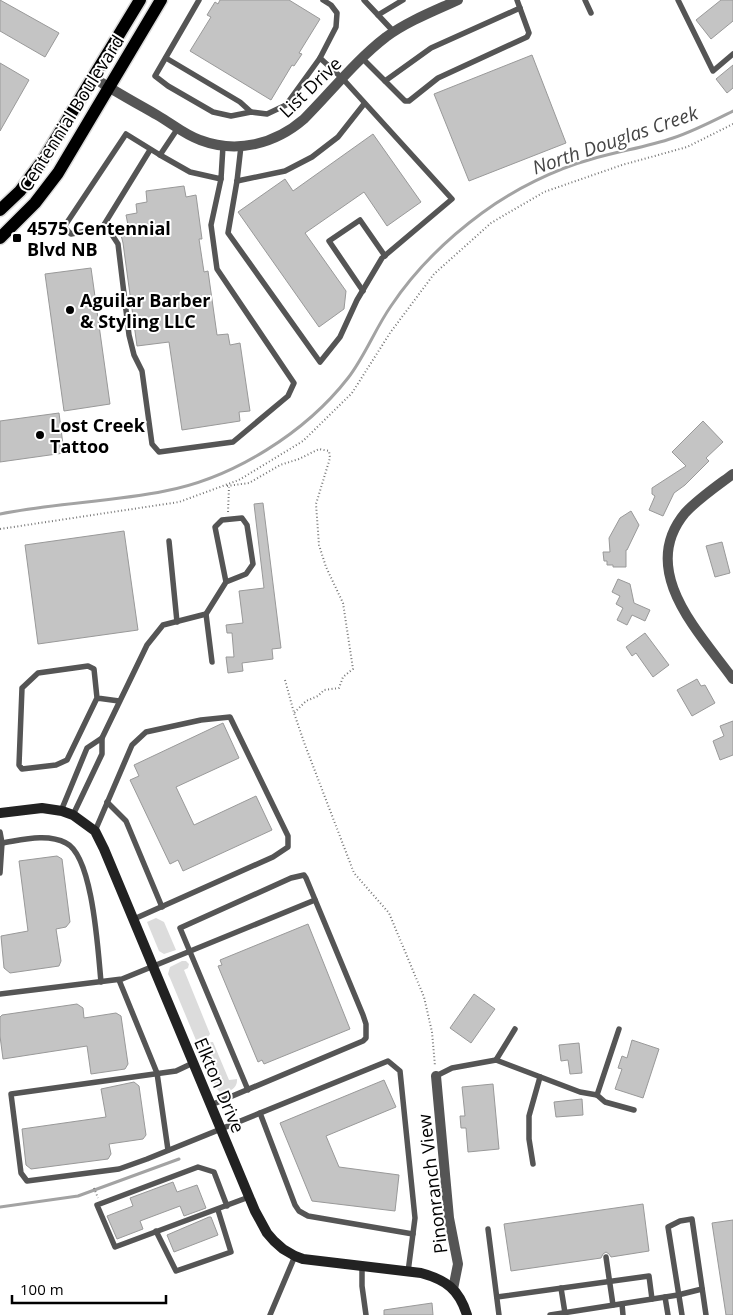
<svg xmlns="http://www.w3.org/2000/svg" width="733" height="1315" font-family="'Open Sans',sans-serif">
<rect width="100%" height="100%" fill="#fff"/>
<g fill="#dcdcdc">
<polygon points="156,918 164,922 176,950 164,954 159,951 147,922"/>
<path d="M182,961H186L189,964L188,968L184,970L210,1034L207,1038L208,1042H213L229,1080L237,1079C238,1089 228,1093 220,1092L216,1088L170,978L168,974L170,967Z"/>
</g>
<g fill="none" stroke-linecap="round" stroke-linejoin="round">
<g stroke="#a3a3a3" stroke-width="3">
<path d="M0,514C54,503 111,502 165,491C234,478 306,432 348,378C365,356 375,329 391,306C415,270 448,238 482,213C513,190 555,169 592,159C619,151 647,147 673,138C694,131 713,121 733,111"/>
<polyline points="0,1207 78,1196 179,1159"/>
</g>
</g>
<g fill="#c4c4c4" stroke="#999">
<polygon points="0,0 59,33 45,57 0,31"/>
<polygon points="220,0 289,0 320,19 299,53 302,54 294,66 292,65 271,100 190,51 211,17 207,15 215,2 218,4"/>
<polygon points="721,0 733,0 733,21 711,39 696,20"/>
<polygon points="532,55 566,143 469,181 434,94"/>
<polygon points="0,63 29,80 0,131"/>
<polygon points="733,65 733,88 727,93 716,79"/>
<polygon points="373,134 421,202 387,226 364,192 305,233 346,291 344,309 319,327 238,212 285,179 293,191"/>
<polygon points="184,186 186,197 196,195 202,239 199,239 204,272 208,271 217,335 228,334 230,345 240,343 250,411 239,412 240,421 182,430 169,342 137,346 123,243 119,227 128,225 126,215 137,213 136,204 147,202 146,191"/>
<polygon points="91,268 110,404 64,411 45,274"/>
<polygon points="59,413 64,453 0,462 0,421"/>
<polygon points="703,421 723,442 706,458 709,461 685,485 674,493 663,516 649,510 655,496 652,494 652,488 686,466 672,452"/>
<polygon points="263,503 281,648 272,649 273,659 242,663 243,671 228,673 226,657 234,657 232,633 227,633 226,625 243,623 239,591 264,588 254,504"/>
<polygon points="631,511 639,525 627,550 626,550 626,567 613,567 613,565 607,565 607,561 604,561 603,552 610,552 609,538 620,518"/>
<polygon points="124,531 138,630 38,644 25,545"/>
<polygon points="722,542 730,573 715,577 706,546"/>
<polygon points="618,579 630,584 634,603 650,610 645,621 632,615 627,625 617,620 623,608 616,604 620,596 612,592"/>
<polygon points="645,633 669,665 653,677 636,653 632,656 626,647"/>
<polygon points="697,679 701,686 705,685 715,703 692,716 677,690"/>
<polygon points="733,721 733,755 720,760 713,741 724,736 720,726"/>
<polygon points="223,723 239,758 176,787 194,825 256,796 272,830 183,871 178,860 170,864 130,780 139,776 134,765"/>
<polygon points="57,856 62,859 70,922 66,927 56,929 61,961 59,966 10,973 4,968 1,936 28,931 19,861"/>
<polygon points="308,924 350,1029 264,1064 262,1060 258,1062 218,966 222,965 220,960"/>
<polygon points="474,994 495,1009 471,1043 450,1028"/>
<polygon points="77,1004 83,1008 84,1018 116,1013 121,1016 128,1064 125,1069 91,1074 87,1046 3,1059 0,1036 0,1017 2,1015"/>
<polygon points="632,1040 659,1049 643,1098 615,1089 622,1069 618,1068 622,1056 627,1058"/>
<polygon points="579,1043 582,1073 570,1074 568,1060 561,1061 559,1045"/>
<polygon points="384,1080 396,1107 326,1136 339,1167 399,1175 395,1211 312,1201 280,1123"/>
<polygon points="134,1082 139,1086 146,1135 143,1139 109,1144 111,1154 108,1159 31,1169 26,1165 22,1129 106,1117 101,1089"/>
<polygon points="493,1084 499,1149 468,1152 466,1128 461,1128 460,1116 465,1116 462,1087"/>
<polygon points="582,1099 583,1115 556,1117 554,1102"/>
<polygon points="173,1182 177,1192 197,1185 206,1208 184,1216 180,1206 140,1221 143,1229 117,1239 107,1216 133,1206 130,1198"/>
<polygon points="643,1204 649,1251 611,1257 609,1254 606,1252 603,1254 601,1258 511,1271 504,1224"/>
<polygon points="209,1217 211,1217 218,1235 174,1252 167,1235"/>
<polygon points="733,1220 733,1315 726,1315 712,1223"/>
<polygon points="432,1303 433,1315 384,1315 384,1310"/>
</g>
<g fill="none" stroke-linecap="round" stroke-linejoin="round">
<g stroke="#dbdbdb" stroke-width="15">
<g id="primary">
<polyline points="0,210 20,191 43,160 140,0"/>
<polyline points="0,238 35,203 58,173 161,0"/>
</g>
</g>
<g stroke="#777" stroke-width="2" stroke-dasharray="1 2.5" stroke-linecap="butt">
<polyline points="227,486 249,483 280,465 299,459 319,449 329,451 330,458 316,504 319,545 326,567 343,603 353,669 343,677 339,688 324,690 318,696 306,701 294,713"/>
<polyline points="228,512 229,487"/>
<polyline points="0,529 179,502 239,480 303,441 352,393 390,333 434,274 491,223 544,192 622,165 687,147 733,124"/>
<polyline points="285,680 294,713 305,745 354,873 389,913 424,997 432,1032 435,1066"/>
<polyline points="94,1188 98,1198"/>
</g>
<g stroke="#555" stroke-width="5.5">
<polyline points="199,0 155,76 168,86 213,112 231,116 251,112 267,114 286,105 320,58 343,79 452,199 382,258 357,300 340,337 320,362 228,233 237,181 241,146"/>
<polyline points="364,0 394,32"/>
<polyline points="585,0 591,13"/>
<polyline points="678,0 713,71 733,54"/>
<polyline points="378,15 403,0"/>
<polyline points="166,58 240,102 251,112"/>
<polyline points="320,58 336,27 337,13 331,5 323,0"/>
<polyline points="362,58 405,101 409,101 438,78 527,37 529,33 517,0"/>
<polyline points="385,81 431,48 520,8"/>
<polyline points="150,150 102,228 71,234 64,227 126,134 160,155 178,128"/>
<polyline points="160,155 190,172 221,179 223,146"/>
<polyline points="237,181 285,171 312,157 338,137 364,104"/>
<polyline points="105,224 118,244 129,335 134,355 142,371 152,444 159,452 233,442 288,396 294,383 217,269 211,225 221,179"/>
<polyline points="363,291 329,241 360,220 385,256"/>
<polyline points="169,541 177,622"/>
<polyline points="206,614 212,662"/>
<polyline points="97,698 94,669 88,666 38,673 22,688 19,765 22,769 56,765 67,760 97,698 119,701"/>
<polyline points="102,738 147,645 163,625 206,614 226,582 215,527 222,520 242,518 247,525 253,564 246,574 226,582"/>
<polyline points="107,802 126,821 162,907"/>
<polyline points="61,811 87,748 102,738 102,754 73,815"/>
<polyline points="95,831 132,745 146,732 201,720 230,717 288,836 288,847 273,857 134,919"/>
<polyline points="0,832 2,843 0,873"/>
<path d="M2,843C22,840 47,833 66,843C93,856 98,952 101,982"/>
<polyline points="119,980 157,1073 168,1150"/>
<polyline points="0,994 122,979 315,900"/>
<polyline points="496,1060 515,1029"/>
<polyline points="193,1063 176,1071 11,1094 21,1173 27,1181 119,1169 147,1159 388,1061 400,1071 415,1218 408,1272"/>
<polyline points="436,1076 452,1068 496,1060 580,1092 597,1095 605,1102 634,1110"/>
<polyline points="597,1095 619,1029"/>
<polyline points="211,1105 363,1041 366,1038 366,1024 363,1015 306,878 304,875 291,878 180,928 248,1090"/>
<polyline points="260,1113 295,1205 299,1211 308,1216 413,1234"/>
<polyline points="533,1164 529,1139 529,1116 540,1077"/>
<polyline points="227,1206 214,1172 198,1167 97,1205 115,1247 249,1197"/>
<polyline points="488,1229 499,1315"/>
<polyline points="156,1231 176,1271 231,1252 218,1210"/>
<polyline points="606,1257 613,1305"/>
<polyline points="362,1266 362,1286 366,1315"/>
<polyline points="561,1288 565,1313"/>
<polyline points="497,1297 649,1276 652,1299"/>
<polyline points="665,1297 668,1315"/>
<polyline points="622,1304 623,1315"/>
<polyline points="270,1315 295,1256"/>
<polyline points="550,1315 678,1295 702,1289"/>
<polyline points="682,1315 668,1227 680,1221 692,1219 706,1315"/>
</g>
<g stroke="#555" stroke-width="10">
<path d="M94,78C114,91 136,103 157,115C171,123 185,135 200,140C237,154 275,144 304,119C331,92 356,60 386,37C408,21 434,11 458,0"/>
<path d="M733,474C717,486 699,498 685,513C637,571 700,633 733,679"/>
<polyline points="436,1076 449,1218 458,1264 453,1289"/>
</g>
<path stroke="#222" stroke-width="10" d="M0,813L42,808L62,811L73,815L95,831L104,849L255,1211L267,1233L274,1241L283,1249L295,1256L303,1259L421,1273C446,1280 459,1289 467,1315"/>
<use href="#primary" stroke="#000" stroke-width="12"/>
</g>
<g fill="#000" stroke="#fff" stroke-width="2">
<rect x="12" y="233" width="10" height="10" rx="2.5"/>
<circle cx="70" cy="310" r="5"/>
<circle cx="40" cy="435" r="5"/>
</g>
<g text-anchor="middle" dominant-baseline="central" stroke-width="4" stroke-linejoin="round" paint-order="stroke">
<g font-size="18" fill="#000" stroke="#fff">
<text transform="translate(310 87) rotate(-44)">List Drive</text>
<text transform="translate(71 113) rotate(-58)">Centennial Boulevard</text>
<text transform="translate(220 1085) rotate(67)">Elkton Drive</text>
<text transform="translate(432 1184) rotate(-97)">Pinonranch View</text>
</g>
<g font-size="18" font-weight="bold" fill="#000" stroke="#fff" text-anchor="start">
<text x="27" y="228">4575 Centennial<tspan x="27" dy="21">Blvd NB</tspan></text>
<text x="80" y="300">Aguilar Barber<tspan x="80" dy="21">&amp; Styling LLC</tspan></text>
<text x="50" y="425">Lost Creek<tspan x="50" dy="21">Tattoo</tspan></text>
</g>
<g font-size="19" font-style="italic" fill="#444" stroke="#fff">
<text transform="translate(615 140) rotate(-19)">North Douglas Creek</text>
</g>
</g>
<path d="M12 1295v8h154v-8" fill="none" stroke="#000000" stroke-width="2.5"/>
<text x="20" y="1295" font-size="15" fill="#000000" stroke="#ffffff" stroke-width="4" paint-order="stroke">100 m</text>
</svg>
